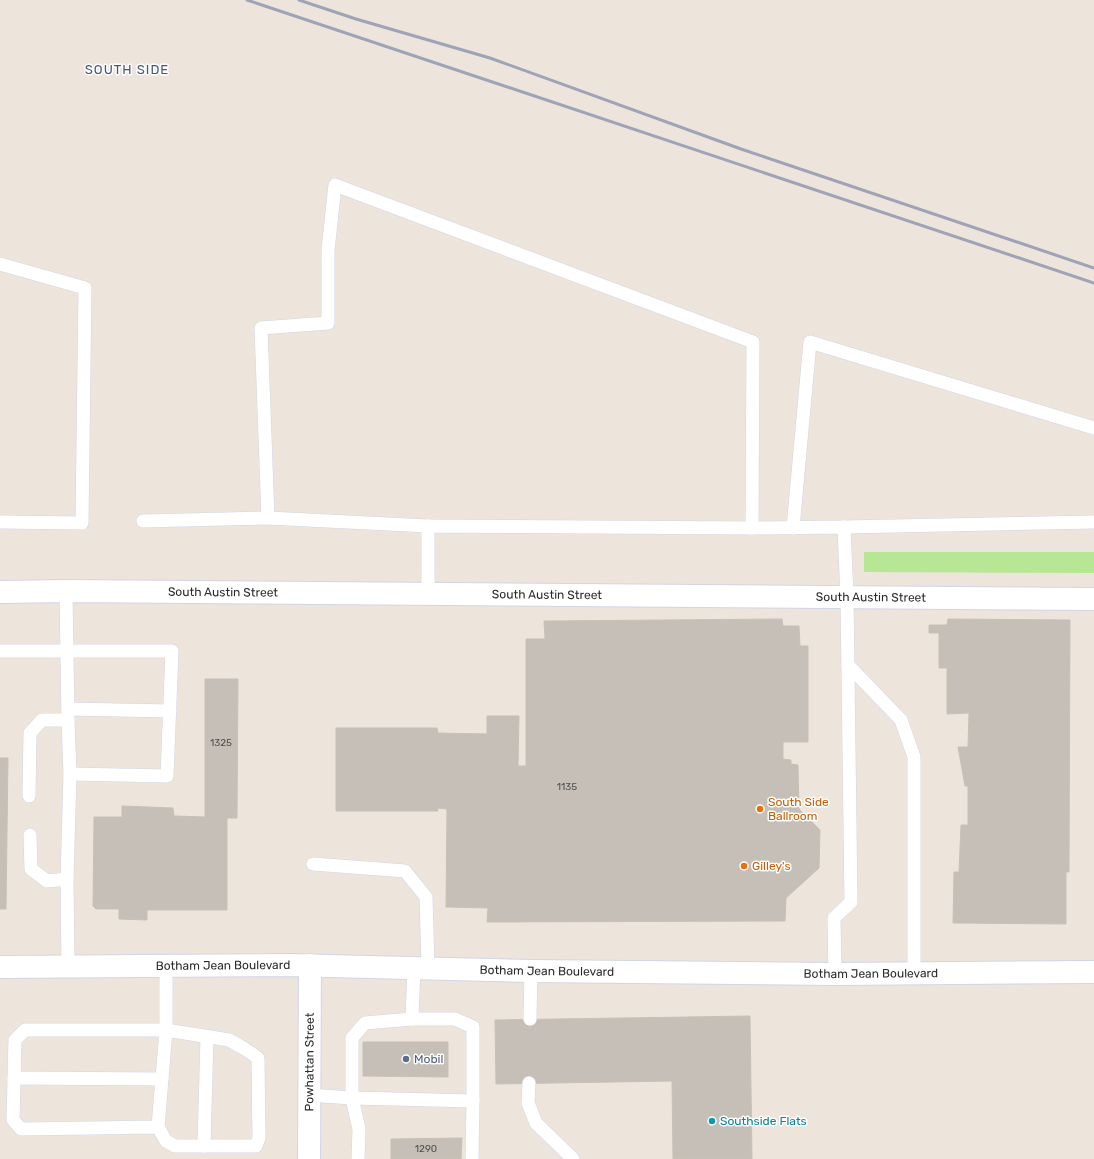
<svg xmlns="http://www.w3.org/2000/svg" width="1094" height="1159" font-family="Rubik,sans-serif">
<rect width="100%" height="100%" fill="#ede4dc"/>
<polygon fill="#b7e795" points="864,552 1094,552 1094,573 864,572"/>
<g fill="#c5bfb7" stroke="#c9c0b5">
<polygon points="782,619 783,626 799,626 800,646 808,646 808,742 783,742 783,759 791,760 791,764 798,765 799,809 820,830 819,868 786,898 785,921 487,922 488,908 446,907 447,809 437,808 438,811 336,811 336,728 437,728 438,733 487,734 487,716 519,716 518,766 526,766 526,639 545,639 544,621"/>
<polygon points="948,619 1070,620 1069,872 1066,872 1066,924 953,923 954,872 959,872 961,825 968,825 968,786 965,786 958,747 968,747 969,713 947,714 947,668 939,668 939,633 929,633 929,625 947,625"/>
<polygon points="205,679 238,679 237,818 227,818 227,910 147,910 147,920 119,919 119,909 96,909 93,906 94,817 122,817 122,806 173,808 174,816 205,817"/>
<polygon points="0,758 8,758 6,909 0,909"/>
<polygon points="750,1016 752,1159 673,1159 672,1081 496,1084 495,1020"/>
<polygon points="363,1042 448,1042 448,1077 363,1076"/>
<polygon points="462,1138 461,1159 391,1159 391,1139"/>
</g>
<g fill="none" stroke-linecap="round" stroke-linejoin="round">
<g stroke="#d1d6e4" stroke-width="14">
<g id="lane">
<polyline points="0,264 85,288 82,523 0,522"/>
<polyline points="143,521 268,518"/>
<polyline points="428,526 268,518 261,328 328,323 328,250 335,185 753,342 752,528"/>
<polyline points="844,527 1094,522"/>
<polyline points="793,528 810,342 1094,428"/>
<polyline points="66,591 68,720 70,774 67,879 68,967"/>
<polyline points="428,594 428,526 752,528 844,527 847,597 851,902 834,918 835,974"/>
<polyline points="0,651 172,651 167,776 70,774"/>
<polyline points="848,665 901,720 914,757 914,974"/>
<polyline points="68,709 170,711"/>
<polyline points="29,796 30,733 42,720 68,720"/>
<polyline points="30,835 31,869 47,881 67,879"/>
<polyline points="313,864 405,871 426,897 428,968"/>
<polyline points="412,1019 455,1019 473,1027 473,1101"/>
<polyline points="530,1019 531,971"/>
<polyline points="14,1078 162,1079"/>
<polyline points="529,1083 528,1103 536,1123 573,1159"/>
<polyline points="309,1095 352,1098 473,1101 472,1159"/>
<polyline points="158,1127 21,1129 13,1120 15,1040 25,1030 166,1030 229,1040 245,1049 258,1058 259,1138 256,1146 175,1146 166,1141 158,1127 166,1030 166,966"/>
<polyline points="204,1146 207,1037"/>
<polyline points="358,1159 359,1129 352,1098 352,1038 365,1023 412,1019 414,968"/>
</g>
</g>
<g stroke="#d1d6e4" stroke-width="24">
<g id="street">
<path id="s1" d="M0,592L66,591L1094,599"/>
</g>
</g>
<g stroke="#d1d6e4" stroke-width="24">
<g id="secondary">
<path id="s2" d="M0,967L289,965L531,971L835,974L1094,972"/>
<path id="s3" d="M309,1159L310,965"/>
</g>
</g>
<use href="#lane" stroke="#fff" stroke-width="13"/>
<use href="#street" stroke="#fff" stroke-width="22"/>
<use href="#secondary" stroke="#fff" stroke-width="22"/>
<g stroke="#9ea3b6" stroke-width="3">
<polyline points="247,0 1094,283"/>
<polyline points="299,0 356,19 490,58 741,149 1094,268"/>
</g>
</g>
<g fill="#e8710a" stroke="#fff" stroke-width="1.5">
<circle cx="760" cy="809" r="4"/>
<circle cx="744" cy="866" r="4"/>
</g>
<circle fill="#5c6f8a" stroke="#fff" stroke-width="1.5" cx="406" cy="1059" r="4"/>
<circle fill="#0f9aa8" stroke="#fff" stroke-width="1.5" cx="712" cy="1121" r="4"/>
<g text-anchor="middle" dominant-baseline="central" stroke-width="3" stroke-linejoin="round" paint-order="stroke">
<g font-size="10" fill="#514f4d">
<text x="221" y="743">1325</text>
<text x="567" y="787">1135</text>
<text x="426" y="1149">1290</text>
</g>
<g font-size="12" fill="#2a2a2a" stroke="#fff">
<text stroke="none"><textPath href="#s1" startOffset="223">South Austin Street</textPath></text>
<text stroke="none"><textPath href="#s1" startOffset="547">South Austin Street</textPath></text>
<text stroke="none"><textPath href="#s1" startOffset="871">South Austin Street</textPath></text>
<text stroke="none"><textPath href="#s2" startOffset="223">Botham Jean Boulevard</textPath></text>
<text stroke="none"><textPath href="#s2" startOffset="547">Botham Jean Boulevard</textPath></text>
<text stroke="none"><textPath href="#s2" startOffset="871">Botham Jean Boulevard</textPath></text>
<text stroke="none"><textPath href="#s3" startOffset="97">Powhattan Street</textPath></text>
</g>
<g font-size="12" fill="#c56008" stroke="#fff" text-anchor="start">
<text x="768" y="802">South Side<tspan x="768" dy="14">Ballroom</tspan></text>
<text x="752" y="866">Gilley's</text>
</g>
<g font-size="12" fill="#4e5e75" stroke="#fff" text-anchor="start">
<text x="414" y="1059">Mobil</text>
</g>
<g font-size="12" fill="#0d838f" stroke="#fff" text-anchor="start">
<text x="720" y="1121">Southside Flats</text>
</g>
<g font-size="13" letter-spacing="1" fill="#48567e" stroke="#fff">
<text x="127" y="69">SOUTH SIDE</text>
</g>
</g>
</svg>
